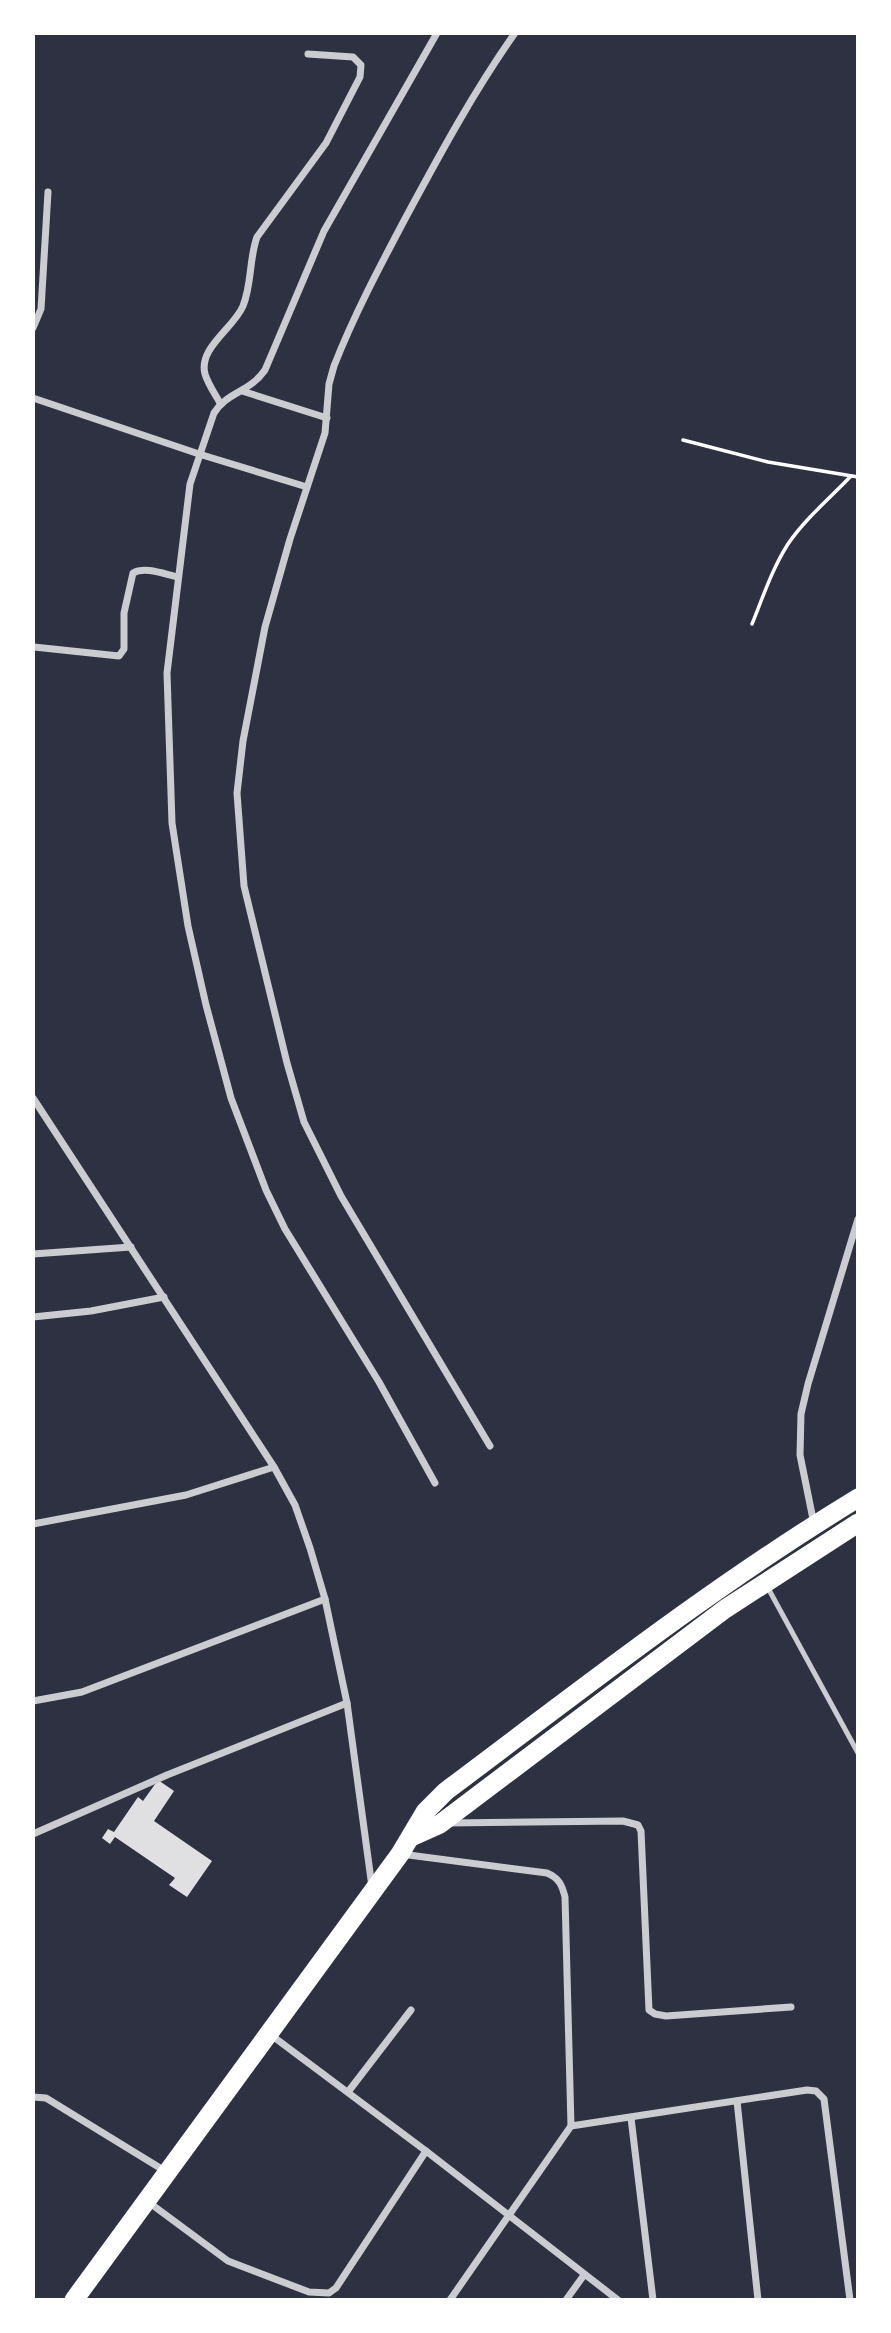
<svg xmlns="http://www.w3.org/2000/svg" width="891" height="2333" font-family="'Exo 2',sans-serif">
<rect width="100%" height="100%" fill="#2d3142"/>
<polygon fill="#e0e0e3" points="158,1780 174,1791 154,1821 212,1861 187,1897 169,1885 175,1878 115,1837 110,1844 102,1838 108,1829 114,1832 138,1797 143,1801"/>
<g fill="none" stroke-linecap="round" stroke-linejoin="round">
<g stroke="#fff" stroke-width="3.5">
<polyline points="683,440 768,462 858,477"/>
<path d="M752,624C763,597 772,569 788,544C805,519 830,498 851,476"/>
</g>
<polyline stroke="#caccd0" stroke-width="5" points="768,1588 858,1753"/>
<g stroke="#caccd0" stroke-width="7">
<polyline points="33,328 41,309 48,192"/>
<polyline points="242,391 327,418"/>
<polyline points="33,398 199,454 307,487"/>
<path d="M220,403C215,394 208,384 205,374C198,348 234,328 243,306C252,284 249,259 257,237L326,143L360,77L361,65L353,57L308,54"/>
<path d="M34,647L119,656L124,649V613L133,573C145,566 164,574 178,577"/>
<polyline points="33,1098 274,1467 295,1505 310,1548 325,1599 347,1703 372,1887"/>
<polyline points="33,1254 131,1247"/>
<polyline points="33,1317 91,1311 164,1297"/>
<path d="M490,1446L341,1196L304,1122L287,1063L244,886L237,793L243,741L265,627L290,539L325,433L329,384L334,366C354,315 380,266 406,217C440,154 474,91 515,33"/>
<path d="M435,1483L379,1382L285,1229L266,1190L231,1098L206,1005L188,926L172,823L167,673L190,484L214,413C228,391 249,393 265,370L324,231L437,33"/>
<polyline points="33,1524 186,1495 274,1467"/>
<polyline points="814,1524 800,1455 801,1414 808,1384 858,1219"/>
<polyline points="33,1701 82,1692 325,1599"/>
<polyline points="448,1823 623,1821 638,1825 641,1831 649,2010 655,2014 666,2016 791,2007"/>
<polyline points="33,1834 167,1775 347,1703"/>
<path d="M401,1854L547,1873C559,1878 562,1885 565,1897L571,2126L450,2300"/>
<polyline points="271,2035 426,2151 618,2300"/>
<polyline points="348,2092 411,2010"/>
<polyline points="33,2097 46,2098 165,2171"/>
<polyline points="737,2101 758,2300"/>
<polyline points="631,2118 653,2300"/>
<polyline points="571,2126 807,2090 816,2091 824,2099 850,2300"/>
<polyline points="147,2201 228,2261 309,2292 329,2293 336,2288 426,2151"/>
<polyline points="566,2300 584,2275"/>
</g>
<g stroke="#fff" stroke-width="19">
<polyline points="411,1837 440,1824 725,1609 858,1523"/>
<path d="M74,2300L400,1854L425,1812L446,1791C581,1690 713,1586 858,1498"/>
</g>
</g>
<rect width="891" height="2333" fill="none" stroke="#ffffff" stroke-width="70"/>
</svg>
